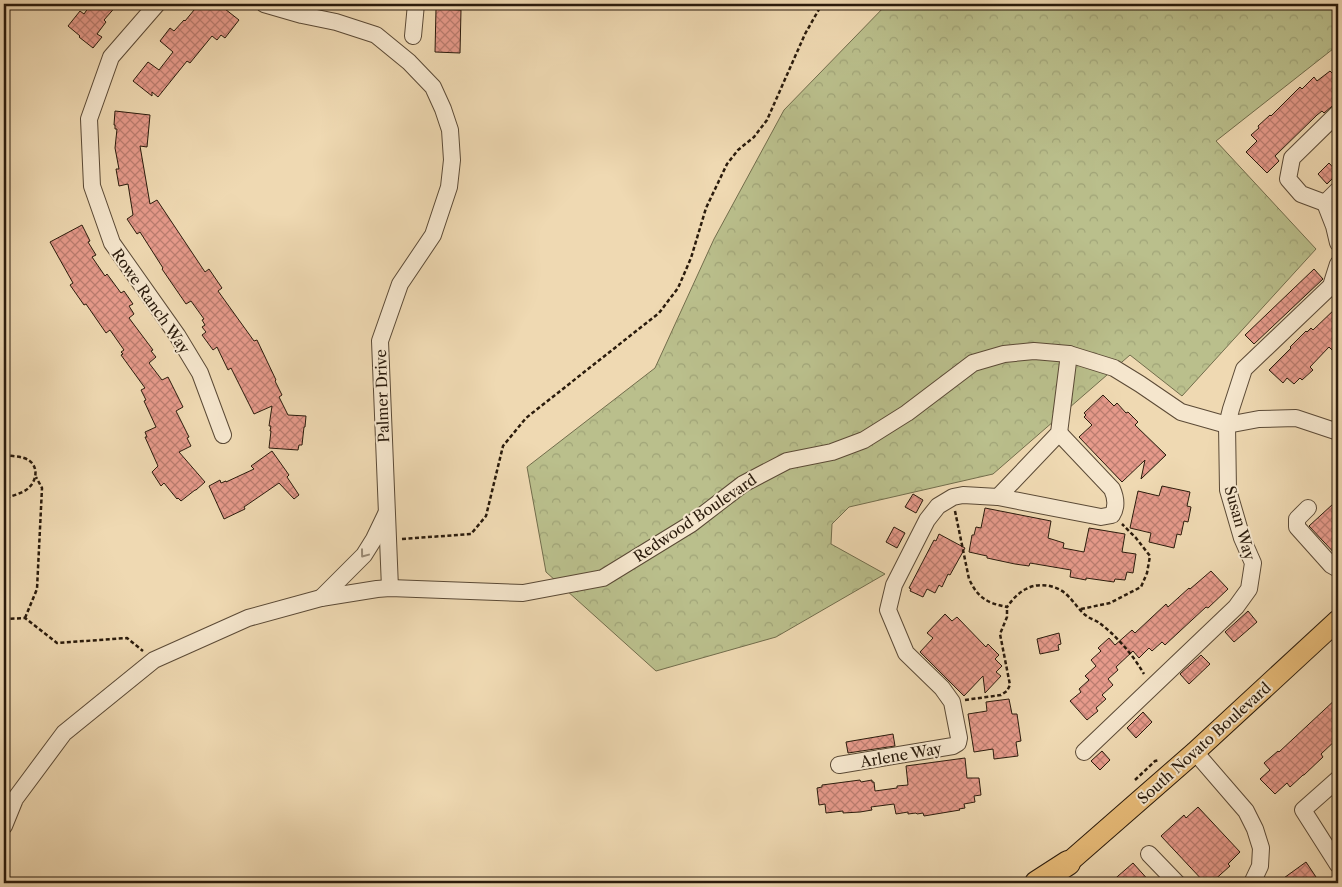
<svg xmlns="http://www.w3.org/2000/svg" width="1342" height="887" font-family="'Libre Caslon Text',serif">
<defs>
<pattern id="forest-crowns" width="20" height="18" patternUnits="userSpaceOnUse" patternTransform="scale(1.25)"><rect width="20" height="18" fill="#babf8c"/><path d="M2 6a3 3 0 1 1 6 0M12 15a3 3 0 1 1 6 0" fill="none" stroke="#a0a478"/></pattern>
<pattern id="building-cross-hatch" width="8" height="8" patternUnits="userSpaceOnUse" patternTransform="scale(1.25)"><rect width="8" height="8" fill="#e69a8b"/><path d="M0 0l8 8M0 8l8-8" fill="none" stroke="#bb7d70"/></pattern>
</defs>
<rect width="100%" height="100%" fill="#efd9b2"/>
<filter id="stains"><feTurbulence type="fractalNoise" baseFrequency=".004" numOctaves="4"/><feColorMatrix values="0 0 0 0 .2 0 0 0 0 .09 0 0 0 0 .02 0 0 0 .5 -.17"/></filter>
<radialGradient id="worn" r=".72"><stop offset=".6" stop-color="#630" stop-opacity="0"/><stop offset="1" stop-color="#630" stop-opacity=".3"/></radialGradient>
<polygon fill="url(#forest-crowns)" stroke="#726d4c" points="887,4 1338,4 1338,45 1216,141 1316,249 1182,396 1130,355 993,474 849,507 832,524 831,544 885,574 776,637 656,671 546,572 527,467 655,368 714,239 784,110"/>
<g fill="url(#building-cross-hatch)" stroke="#2a1b0c">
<polygon points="91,4 118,4 104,20 106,22 97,34 102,37 93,48 79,37 80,36 68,26 80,11 84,14"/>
<polygon points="199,4 229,4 225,9 239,20 225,38 221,35 217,40 212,36 190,63 187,61 158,97 152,92 152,96 133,81 148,62 159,70 173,52 160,41 170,28 174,31 184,20 185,21"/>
<polygon points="436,9 461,10 460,53 435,52"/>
<polygon points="1330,71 1338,79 1338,101 1324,113 1322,111 1317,115 1275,156 1279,161 1267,173 1246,152 1257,141 1251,135 1259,128 1258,126 1270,115 1271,116 1300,87 1302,89 1314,77 1317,81"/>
<polygon points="115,111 150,115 147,147 140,146 150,204 157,200 205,272 209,269 222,288 218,291 254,341 257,340 276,380 275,381 282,395 279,397 288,415 306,416 305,427 304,427 302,445 299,445 298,450 269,448 271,431 270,431 271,426 269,426 272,406 254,414 231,368 228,370 217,347 213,350 202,335 206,332 202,327 205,325 202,320 204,319 191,301 186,304 162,269 163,268 140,232 137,234 127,219 133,215 128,184 119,186 116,169 119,169 115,148 117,129 115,129 115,125 114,125"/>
<polygon points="1329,163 1338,173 1327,184 1318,174"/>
<polygon points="82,225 90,241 88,242 96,255 92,257 105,276 107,274 121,293 124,291 133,304 129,306 134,314 129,318 153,350 151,351 156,357 149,363 162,380 168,377 183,407 176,411 189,437 187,438 191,446 179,452 205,482 196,490 195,490 181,501 178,498 177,499 164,483 161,486 152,472 158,466 145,437 147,437 145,432 156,427 144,401 146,400 141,390 145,388 121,355 123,354 121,352 124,350 110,330 106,333 86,304 84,305 70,285 73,283 50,242"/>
<polygon points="1314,269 1323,279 1254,344 1245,335"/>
<polygon points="1338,306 1338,345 1332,350 1329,347 1310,367 1313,370 1302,380 1300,378 1294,384 1287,378 1283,383 1269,370 1291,348 1290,347 1306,331 1307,332 1311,328 1313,330"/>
<polygon points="1103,395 1114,406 1117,403 1126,413 1128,412 1138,422 1135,425 1166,455 1141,479 1145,460 1122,482 1079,437 1092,425 1084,417 1086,415 1084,413"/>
<polygon points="272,451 289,475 287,477 299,495 294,499 279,483 244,507 245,509 224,519 209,486 220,480 221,483 226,481 226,482 254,469 251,466"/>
<polygon points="1162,486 1190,492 1187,506 1191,507 1188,522 1184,521 1181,535 1177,534 1174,548 1149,542 1151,533 1130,528 1138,491 1159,496"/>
<polygon points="913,494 923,500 916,513 905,507"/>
<polygon points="1333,504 1338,510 1338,557 1309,526"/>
<polygon points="985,508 1051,521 1048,538 1064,543 1063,548 1084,552 1089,528 1125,534 1122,552 1136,554 1133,573 1127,572 1125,580 1115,579 1114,582 1086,578 1086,580 1070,577 1071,570 1030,563 1029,566 1015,564 987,558 987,556 969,552 972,535 974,535 976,527 981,528"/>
<polygon points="894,527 905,533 897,548 886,542"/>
<polygon points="939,534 965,548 950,575 948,574 942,587 939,585 935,593 927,589 923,597 910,591 911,589 909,588 934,540 936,541"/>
<polygon points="1211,571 1228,589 1208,608 1206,607 1165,645 1162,642 1152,651 1149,648 1139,658 1133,651 1116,667 1118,670 1108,679 1113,685 1102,695 1106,699 1096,708 1098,711 1087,720 1070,701 1081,692 1079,689 1089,680 1085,676 1096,666 1091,660 1101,651 1098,648 1109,638 1115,645 1132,630 1135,633 1166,604 1168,607 1189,588 1190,589"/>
<polygon points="1248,611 1257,622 1234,642 1225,632"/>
<polygon points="945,614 952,621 957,617 986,647 988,644 999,655 995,659 1002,666 996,672 1001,676 985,693 983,676 964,696 920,652 933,638 927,633"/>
<polygon points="1059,633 1061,644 1058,645 1059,650 1040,654 1037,639"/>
<polygon points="1201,655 1210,664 1189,684 1180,674"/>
<polygon points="1338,697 1338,738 1321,754 1323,757 1304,775 1303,775 1290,787 1287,783 1275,794 1260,779 1270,770 1264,763 1278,751 1279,752"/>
<polygon points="1009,699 1012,714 1017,714 1021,741 1016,742 1018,756 994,759 993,749 974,752 968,714 987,711 986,702"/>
<polygon points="1143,712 1152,722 1136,738 1127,728"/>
<polygon points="893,734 895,746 848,753 846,742"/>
<polygon points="1102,751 1110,760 1100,770 1091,761"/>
<polygon points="965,758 967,778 979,778 981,795 974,796 975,802 964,804 965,808 959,809 960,810 924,816 923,813 917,814 916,813 908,814 908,812 896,814 894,804 871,807 872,810 860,812 843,813 843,811 826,813 825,804 819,805 817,788 822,787 822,785 860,780 861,782 872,780 872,782 874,782 875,791 897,788 897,786 908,785 906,766"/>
<polygon points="1198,807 1240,852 1228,864 1230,866 1211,883 1205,883 1161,836 1184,815 1186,818"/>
<polygon points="1306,862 1320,883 1277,883"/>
<polygon points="1133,863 1151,883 1110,883"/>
</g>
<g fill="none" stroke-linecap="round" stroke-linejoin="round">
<g stroke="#5b4a36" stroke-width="18">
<g id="minor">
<polyline points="157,4 111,57 89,119 92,186 112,243 177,335 200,373 223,435"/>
<polyline points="264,4 302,15 336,22 376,35 409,62 433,87 443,109 450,130 452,160 449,187 433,235 400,284 380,341 390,588"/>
<polyline points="413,36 416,4"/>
<polyline points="1338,190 1325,203 1334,226 1338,243"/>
<polyline points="1325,203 1301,194 1288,179 1292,158 1338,113"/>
<polyline points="998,497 1059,433 1069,354"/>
<polyline points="1308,508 1297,519 1297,527 1331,565 1338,569"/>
<polyline points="321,598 364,555 374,539 386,514"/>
<polyline points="1084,752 1236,607 1249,589 1253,563 1242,538 1228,490 1227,425 1231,409 1244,369 1331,286 1338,264"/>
<polyline points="1195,752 1246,811 1255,829 1261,848 1260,866 1252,883"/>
<path d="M839,765L953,746L958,743L959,738L952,702L942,688L906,653L888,610L894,585L927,520L938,506L953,497L963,495L998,497L1101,517L1112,515C1117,507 1116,498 1112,489L1059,433"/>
<polyline points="1338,779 1303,810 1338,865"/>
<polyline points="4,826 15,799 64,733 154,660 248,618 321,598 377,589 390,588 523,593 603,578 691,524 743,484 787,461 832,452 864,440 907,413 973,363 1004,354 1034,351 1069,354 1114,368 1140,384 1181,412 1227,425 1259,419 1296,418 1338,432"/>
<polyline points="1149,854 1177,883"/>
</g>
</g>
<g stroke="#2a1b0c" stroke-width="22">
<polyline id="major" points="1068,863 1195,752 1338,620"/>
</g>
<g stroke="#2a1b0c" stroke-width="26">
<polyline id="highway" points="1037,883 1068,863"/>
</g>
<g stroke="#2a1b0c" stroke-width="2.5" stroke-dasharray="4 2.5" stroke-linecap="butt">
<path d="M4,455C10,456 18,456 24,458C40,463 38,482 26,490C20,494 11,496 4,499"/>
<path d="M955,511L969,579C978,598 987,603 1007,607C1012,600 1018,593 1026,589C1038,582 1056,585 1066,594C1074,601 1079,611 1088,617C1091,619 1095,620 1098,622C1116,635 1133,655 1144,674"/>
<polyline points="402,539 471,534 486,516 503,446 526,418 659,313 678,288 691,258 706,208 727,164 738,150 754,137 767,120 805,34 822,4"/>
<polyline points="1081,609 1110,603 1141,587 1147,573 1150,556 1136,538 1122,524"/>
<polyline points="25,618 37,589 42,488 36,477"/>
<polyline points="4,619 25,618 57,643 127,638 143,651"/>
<polyline points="965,700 1001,695 1007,691 1010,685 1000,634 1007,617 1007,607"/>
<polyline points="1135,780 1155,761 1159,760"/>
</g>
<use href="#minor" stroke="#f5e6cd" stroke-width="16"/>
<use href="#major" stroke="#e8bc79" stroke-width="20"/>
<use href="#highway" stroke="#e8bc79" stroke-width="24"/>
</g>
<defs><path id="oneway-chevron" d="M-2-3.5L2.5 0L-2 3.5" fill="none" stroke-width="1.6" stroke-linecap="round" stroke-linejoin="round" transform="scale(1.25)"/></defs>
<use stroke="#9a8b76" href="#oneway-chevron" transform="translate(364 554) rotate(127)"/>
<g text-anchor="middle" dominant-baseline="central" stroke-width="4" stroke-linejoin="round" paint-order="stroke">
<g font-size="15" fill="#2a1b0c" stroke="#f5e6cd">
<text transform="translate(151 301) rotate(55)">Rowe Ranch Way</text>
<text transform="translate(382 396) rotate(-92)">Palmer Drive</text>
<text transform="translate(695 518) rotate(-34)">Redwood Boulevard</text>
<text transform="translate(1240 523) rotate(74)">Susan Way</text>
<text transform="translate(1204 743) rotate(-42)">South Novato Boulevard</text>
<text transform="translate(901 755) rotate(-10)">Arlene Way</text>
</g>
</g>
<rect width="1342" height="887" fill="none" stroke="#efd9b2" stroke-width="20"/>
<rect x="5" y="5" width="1332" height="877" fill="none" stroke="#2a1b0c" stroke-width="2.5"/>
<rect x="10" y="10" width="1322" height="867" fill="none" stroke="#2a1b0c"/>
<rect width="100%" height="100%" filter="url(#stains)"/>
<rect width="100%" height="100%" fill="url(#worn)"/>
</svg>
